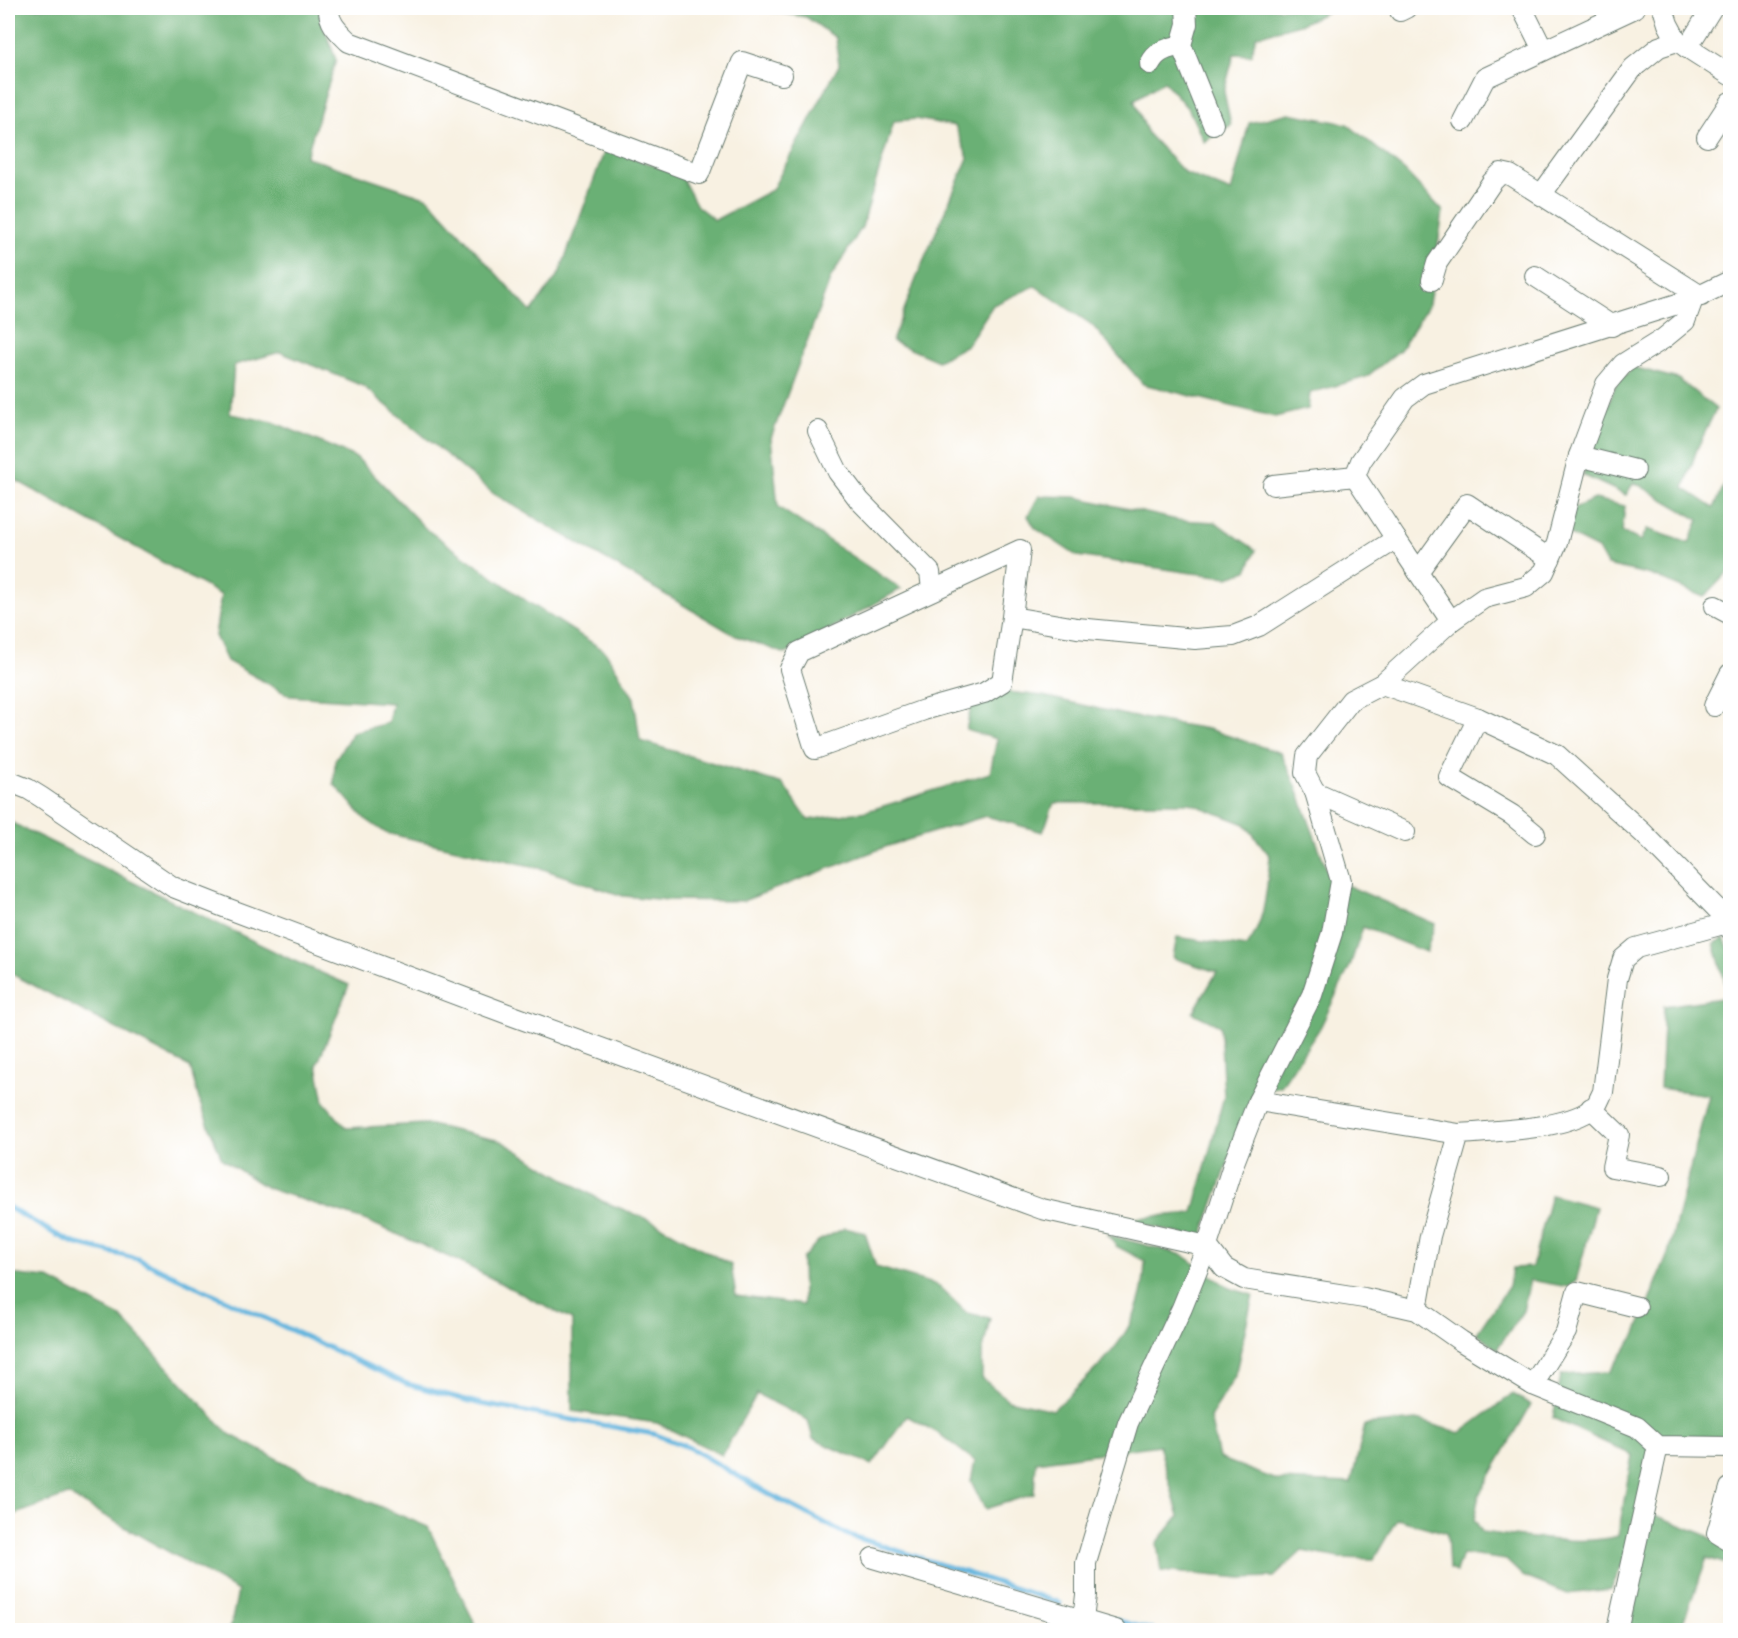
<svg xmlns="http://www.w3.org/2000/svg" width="1738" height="1638" font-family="'EB Garamond',serif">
<rect width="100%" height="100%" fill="#fff"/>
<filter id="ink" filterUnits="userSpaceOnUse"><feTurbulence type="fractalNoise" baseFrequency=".0167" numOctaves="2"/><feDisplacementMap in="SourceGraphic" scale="12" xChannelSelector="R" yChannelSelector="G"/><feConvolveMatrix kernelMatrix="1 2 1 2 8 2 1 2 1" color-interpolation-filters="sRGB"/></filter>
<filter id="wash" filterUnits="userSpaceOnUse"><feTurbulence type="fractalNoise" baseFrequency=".008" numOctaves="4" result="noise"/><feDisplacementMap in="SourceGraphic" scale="24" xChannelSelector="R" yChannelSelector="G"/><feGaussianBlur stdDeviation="1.35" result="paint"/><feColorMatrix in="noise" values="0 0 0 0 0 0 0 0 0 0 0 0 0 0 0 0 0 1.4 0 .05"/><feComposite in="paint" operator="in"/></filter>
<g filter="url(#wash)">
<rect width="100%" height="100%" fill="#f8f1e2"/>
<g fill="#6ab074" stroke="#447654" stroke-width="1.5">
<path d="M8,8H320V16L336,60L306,157L428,198L531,312L559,274L606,147L681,176L697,206L715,220L772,190L839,65L836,38L806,17L750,8H1331L1329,11L1303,23L1256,36L1251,55L1234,54L1224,92L1231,125L1204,142L1189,110L1164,81L1134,100L1148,134L1185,173L1231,192L1249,123L1289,113L1347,124L1405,171L1443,211L1429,304L1400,350L1366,377L1310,393L1308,409L1275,417L1143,384L1092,325L1035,286L993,305L967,345L938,361L892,341L920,269L968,158L955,126L916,119L894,121L862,227L831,277L771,438L778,507L901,589L786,654L736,636L494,494L363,386L280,352L234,365L230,414L273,422L357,458L426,529L531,604L605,651L634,698L640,741L783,784L808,820L867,811L990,773L997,739L966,730L972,703L1008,692L1043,696L1130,716L1208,729L1281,753L1296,786L1330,878L1435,924L1426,952L1363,927L1350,966L1320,1028L1281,1086L1253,1093L1201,1239L1123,1219L1193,1213L1224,1096L1220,1026L1193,1013L1217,972L1173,958L1177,937L1246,947C1266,924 1267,885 1270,856L1245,824L1190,803H1054L1043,832L986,816L888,846L743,901L669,900L623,896L540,868L386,833L364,818L334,784L335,760L353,732L388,723L392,703L290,696L227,661L215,636L221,595L14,479L8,478Z"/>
<polygon points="1633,367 1678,379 1716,409 1697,449 1684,488 1714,508 1730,472 1730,570 1704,597 1651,575 1607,565 1598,549 1568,534 1574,508 1595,499 1625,506 1622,532 1641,541 1647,529 1689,543 1699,520 1634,482 1626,495 1583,475 1615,386"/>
<polygon points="1039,496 1076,497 1177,520 1215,522 1256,550 1247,571 1228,577 1192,573 1077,556 1035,528 1028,516"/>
<path d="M8,821L292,960L349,985L317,1065L324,1102L346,1128L426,1124L501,1141L602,1201L652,1221L731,1265L736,1296L803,1305L802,1259L818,1241L845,1228L865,1233L876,1267L937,1285L967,1313L990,1318L982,1354V1378L1008,1400L1053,1410C1101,1364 1144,1333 1145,1261L1116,1246L1108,1235L1183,1255L1229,1288L1253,1295L1235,1376L1210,1418L1219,1458L1277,1480L1351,1483L1365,1425L1417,1420L1460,1433L1513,1394L1531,1405L1479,1495L1474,1519L1482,1532C1517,1537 1586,1546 1618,1536L1632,1455L1553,1418L1561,1375L1609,1372L1635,1336L1668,1254L1709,1095L1660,1088L1664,1006L1729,997L1714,943L1724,938L1730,951V1438L1665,1437L1624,1561L1611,1589L1567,1594L1523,1576L1506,1560L1462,1554L1456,1572L1449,1569L1447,1533L1397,1519L1374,1559L1339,1558L1302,1551L1274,1577L1241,1578L1161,1571L1157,1543L1179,1516L1159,1445L1036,1462L1034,1494L985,1509L971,1481L975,1461L938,1433L907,1416L872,1465L813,1439L808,1420L757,1394L722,1455L657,1423L572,1411V1320L458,1261L367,1221L267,1188L222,1159L200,1103L190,1067L8,972Z"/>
<polygon points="1551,1195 1596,1207 1576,1281 1568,1287 1530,1280 1523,1311 1497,1349 1477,1333 1509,1286 1512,1268 1532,1267"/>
<polygon points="8,1274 47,1278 121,1317 229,1434 320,1481 428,1527 478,1630 230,1630 238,1591 68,1495 8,1517"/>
<polygon points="1652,1514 1706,1535 1730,1550 1730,1565 1707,1558 1682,1625 1689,1630 1629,1630"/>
</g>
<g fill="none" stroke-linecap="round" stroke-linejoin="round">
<g stroke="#63b5de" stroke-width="5">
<polyline points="8,1207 57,1235 74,1243 138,1259 407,1384 481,1404 654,1434 690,1448 769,1494 846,1534 1060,1603"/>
<polyline points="1115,1620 1152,1630"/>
</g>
</g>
</g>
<g filter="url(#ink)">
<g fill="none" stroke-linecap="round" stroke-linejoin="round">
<g stroke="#6b7c71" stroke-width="22">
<g id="minor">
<path d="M329,8C328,23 339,32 349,42L699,174L742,62L782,75"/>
<polyline points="1186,8 1187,24 1181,45 1213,124"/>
<polyline points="1522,8 1543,50"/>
<polyline points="1663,8 1668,24 1677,41 1730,75"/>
<polyline points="1400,11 1406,8"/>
<polyline points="1687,48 1712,8"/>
<path d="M1150,64C1157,50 1167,49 1181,45"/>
<polyline points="1463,121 1485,78 1635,8"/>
<polyline points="1707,137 1730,102"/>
<polyline points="1541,195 1633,68 1659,47 1677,41"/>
<polyline points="1535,276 1612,326"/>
<polyline points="1432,280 1437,263 1492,182 1501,173 1510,175 1701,296"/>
<polyline points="818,431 838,472 860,501 930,572 932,590"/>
<polyline points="1579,456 1635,470"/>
<polyline points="1355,476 1396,539"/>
<polyline points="1273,485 1355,476 1361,461 1405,398 1424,384 1693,299 1730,281"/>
<polyline points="1418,572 1467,504 1550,559"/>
<polyline points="1715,606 1730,614"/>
<polyline points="1012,617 1020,550 799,652 790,669 815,749 924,710 984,693 1002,682 1012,617 1077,628 1195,639 1233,636 1259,626 1396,539 1451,621"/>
<polyline points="1382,684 1478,718 1557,755 1643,833 1722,914 1730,929"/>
<polyline points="1714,706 1730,674"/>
<polyline points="1478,718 1449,777 1512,815 1535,834"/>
<polyline points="8,781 28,789 41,797 173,887 229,909 513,1016 1042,1209 1207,1246 1224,1268 1244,1279 1364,1298 1417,1310 1461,1341 1533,1385 1637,1427 1658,1446 1730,1447"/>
<polyline points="1405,832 1315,792 1305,773 1307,756 1351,700 1382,684 1451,621 1484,598 1526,587 1544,572 1557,543 1579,456 1606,384 1623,364 1663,339 1685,321 1693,299"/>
<polyline points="1258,1101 1459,1134"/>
<polyline points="1591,1108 1619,1135 1612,1167 1661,1176"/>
<path d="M1417,1310L1430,1236L1459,1134C1492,1131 1575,1130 1597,1104C1599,1101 1601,1095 1603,1092L1617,979L1623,959L1636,948L1727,923"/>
<polyline points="1533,1385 1566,1332 1577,1292 1637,1307"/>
<polyline points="1730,1488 1717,1533 1730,1541"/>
<polyline points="873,1558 1116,1630"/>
<polyline points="1083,1620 1086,1595 1086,1563 1128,1423 1182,1308 1207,1246 1233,1165 1258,1101 1312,995 1332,933 1341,881 1315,792"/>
<polyline points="1617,1630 1658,1446"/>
</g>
</g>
<use href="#minor" stroke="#fff" stroke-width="20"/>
</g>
</g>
<rect width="1738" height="1638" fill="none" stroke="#fff" stroke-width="30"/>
</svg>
